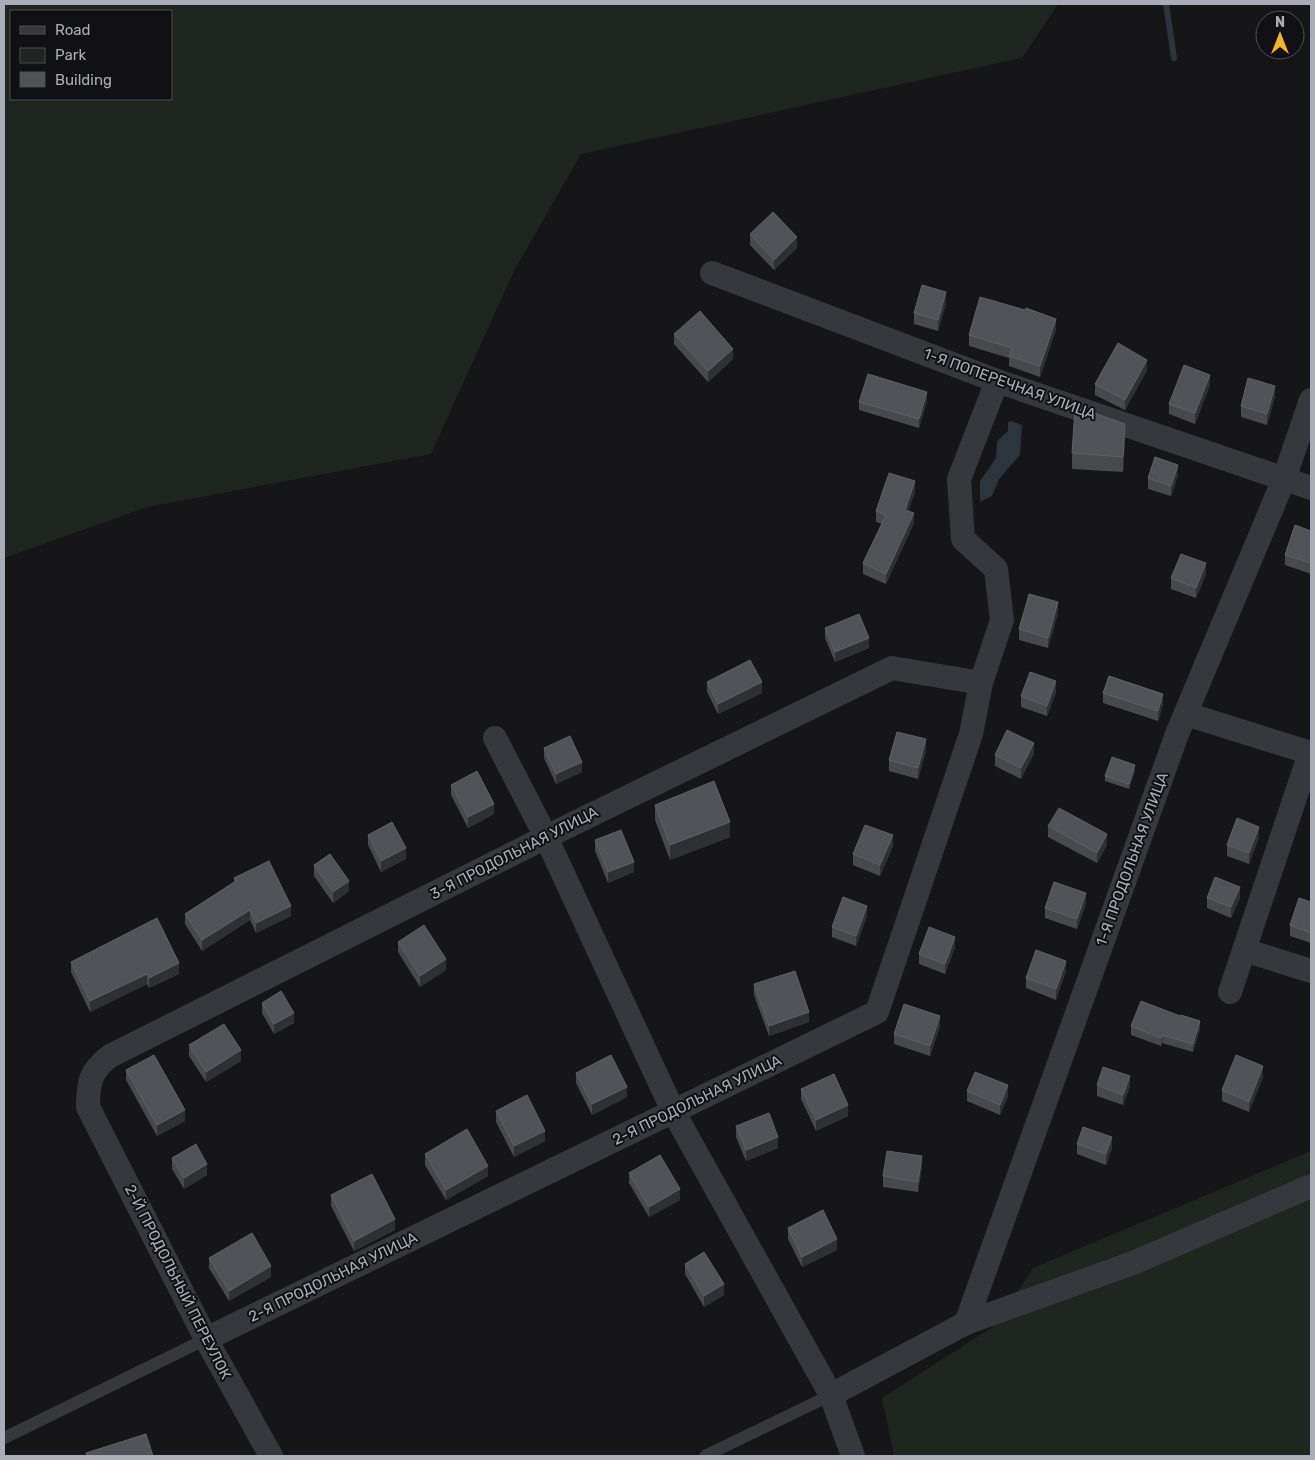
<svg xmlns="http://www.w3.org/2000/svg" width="1315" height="1460" font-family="Rubik,sans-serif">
<rect width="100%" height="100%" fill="#161618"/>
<g fill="#1e261f" fill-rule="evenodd">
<path d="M4,4H1058L1022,58L581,154L514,271L431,454L147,507L4,558ZM11,11H171V99H11Z"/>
<polygon points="1311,1151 1311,1456 894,1456 882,1398 997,1324 1033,1268"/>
</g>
<polygon fill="#2c353c" points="1011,421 1022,425 1020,455 999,479 992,496 980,502 980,481 996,458 997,441 1008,431 1008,422"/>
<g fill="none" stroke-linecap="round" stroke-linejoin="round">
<polyline stroke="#2c353c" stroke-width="6" points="1166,4 1174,58"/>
<g stroke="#37383d" stroke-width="12">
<polyline points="4,1438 206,1339"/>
<polyline points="705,1456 831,1395"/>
</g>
<g stroke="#37383d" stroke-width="24">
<polyline points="712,273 997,381 1311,488"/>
<polyline points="1186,714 1311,753"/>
<polyline points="495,738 546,837 673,1111 831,1395 853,1456"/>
<polyline points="1244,950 1311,971"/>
<polyline points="1230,992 1310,753"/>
<polyline points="966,1323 1177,734 1284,479 1311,400"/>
<polyline points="206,1339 877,1012 971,734 981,683 1002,620 996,569 963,539 959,479 997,381"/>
<polyline points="831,1395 966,1323 1133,1263 1311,1186"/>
<path d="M271,1456L206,1339L88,1107C88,1083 90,1071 110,1056L546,837L892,668L981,683"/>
</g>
</g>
<g fill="#47494d">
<polygon points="750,234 797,248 774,270 750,245"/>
<polygon points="946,303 938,331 914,324 914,313"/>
<polygon points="1056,329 1040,377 1009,366 1009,358 969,346 969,335"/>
<polygon points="674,334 733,359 708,382 674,344"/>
<polygon points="1147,370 1125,410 1095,395 1095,384"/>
<polygon points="1210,385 1195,424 1169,414 1169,404"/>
<polygon points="1275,396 1267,425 1241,417 1241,406"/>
<polygon points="927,401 919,428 859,410 859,402"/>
<polygon points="1125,439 1123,472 1072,469 1072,453"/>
<polygon points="1178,475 1171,496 1148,489 1148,478"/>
<polygon points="915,492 908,511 914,523 886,584 863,574 863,563 882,524 876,522 876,511"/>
<polygon points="1311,531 1311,574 1285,565 1285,555"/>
<polygon points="1206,574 1196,598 1171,589 1171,578"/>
<polygon points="1058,613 1048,648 1019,640 1019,629"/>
<polygon points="825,628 869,648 835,662 825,638"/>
<polygon points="707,682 762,693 718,714 707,692"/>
<polygon points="1056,692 1047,716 1021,707 1021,696"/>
<polygon points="1103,693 1163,704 1158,721 1103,703"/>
<polygon points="544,748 582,772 556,784 544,758"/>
<polygon points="926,750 918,779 889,771 889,760"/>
<polygon points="1034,753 1021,779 995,766 995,755"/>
<polygon points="1135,771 1129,789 1105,781 1105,776"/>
<polygon points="451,785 494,814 468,828 451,795"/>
<polygon points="655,805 730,837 670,860 655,820"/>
<polygon points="1048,826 1107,845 1097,863 1048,837"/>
<polygon points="368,835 406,859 381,872 368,845"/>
<polygon points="1259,837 1249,864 1227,856 1227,845"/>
<polygon points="595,840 634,872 608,883 595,851"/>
<polygon points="893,846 880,876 853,865 853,854"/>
<polygon points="314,865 349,891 333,903 314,876"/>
<polygon points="234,878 291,916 256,933 250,920 202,951 185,924 185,914 234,882"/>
<polygon points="1207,898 1240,898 1231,918 1207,908"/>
<polygon points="1311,902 1311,943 1290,936 1290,925"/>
<polygon points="1086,903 1077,929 1045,918 1045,908"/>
<polygon points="867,916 856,946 832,937 832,927"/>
<polygon points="398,942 446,970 420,987 398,952"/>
<polygon points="955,947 945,974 919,964 919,954"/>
<polygon points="71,962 179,974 149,988 147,984 90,1012 71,972"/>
<polygon points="1066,971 1056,1000 1026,988 1026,978"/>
<polygon points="754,984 809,1022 769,1036 754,995"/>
<polygon points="262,1003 294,1023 274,1034 262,1013"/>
<polygon points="940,1026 930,1056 894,1044 894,1034"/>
<polygon points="1131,1026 1200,1029 1193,1052 1162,1043 1161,1046 1131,1035"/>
<polygon points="189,1045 241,1061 206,1082 189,1056"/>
<polygon points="126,1070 185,1121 157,1136 126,1080"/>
<polygon points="576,1073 627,1097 592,1115 576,1083"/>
<polygon points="1263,1077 1249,1112 1222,1101 1222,1090"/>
<polygon points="1097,1085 1130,1086 1123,1105 1097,1096"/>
<polygon points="801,1089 848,1116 816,1131 801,1099"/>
<polygon points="967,1091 1008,1096 1000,1115 967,1101"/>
<polygon points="496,1111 545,1141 514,1157 496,1122"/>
<polygon points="736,1126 778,1148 746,1161 736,1137"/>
<polygon points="1077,1144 1112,1148 1106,1165 1077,1154"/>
<polygon points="425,1154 488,1176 446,1200 425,1165"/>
<polygon points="172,1158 207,1175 184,1189 172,1169"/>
<polygon points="922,1167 918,1192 883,1187 883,1176"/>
<polygon points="629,1173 680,1200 649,1217 629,1183"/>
<polygon points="331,1195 395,1230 354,1251 331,1206"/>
<polygon points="788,1228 837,1250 802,1267 788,1239"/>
<polygon points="209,1258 271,1277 229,1301 209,1268"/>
<polygon points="685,1264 724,1295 704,1307 685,1274"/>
</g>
<g fill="#2f3033">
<polygon points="797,237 797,248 774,270 774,260"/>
<polygon points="946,292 946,303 938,331 938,320"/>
<polygon points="1056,319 1056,329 1040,377 1040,366"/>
<polygon points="733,349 733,359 708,382 708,371"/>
<polygon points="1147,360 1147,370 1125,410 1125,400"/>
<polygon points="1210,375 1210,385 1195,424 1195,413"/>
<polygon points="1275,386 1275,396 1267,425 1267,414"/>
<polygon points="927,392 927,401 919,428 919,419"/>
<polygon points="1125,424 1125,439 1123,472 1123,457"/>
<polygon points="1178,465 1178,475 1171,496 1171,486"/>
<polygon points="915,481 915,492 905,520 905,510"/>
<polygon points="914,513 914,523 886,584 886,574"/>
<polygon points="1206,563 1206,574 1196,598 1196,588"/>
<polygon points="1058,602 1058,613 1048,648 1048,638"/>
<polygon points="869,638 869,648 835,662 835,652"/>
<polygon points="1056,681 1056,692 1047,716 1047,706"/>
<polygon points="762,682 762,693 718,714 718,704"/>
<polygon points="1163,694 1163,704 1158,721 1158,711"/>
<polygon points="926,739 926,750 918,779 918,768"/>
<polygon points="1034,743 1034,753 1021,779 1021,768"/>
<polygon points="582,762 582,772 556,784 556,774"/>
<polygon points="1135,765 1135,771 1129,789 1129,784"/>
<polygon points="494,804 494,814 468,828 468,817"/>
<polygon points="730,822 730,837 670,860 670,845"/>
<polygon points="1259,827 1259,837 1249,864 1249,853"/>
<polygon points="1107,834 1107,845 1097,863 1097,853"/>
<polygon points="893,835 893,846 880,876 880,865"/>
<polygon points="406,848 406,859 381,872 381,861"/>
<polygon points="634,862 634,872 608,883 608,872"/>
<polygon points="349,881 349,891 333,903 333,892"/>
<polygon points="1240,887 1240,898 1231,918 1231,907"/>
<polygon points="1086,893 1086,903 1077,929 1077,919"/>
<polygon points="291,906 291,916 256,933 256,923"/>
<polygon points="867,906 867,916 856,946 856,936"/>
<polygon points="250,910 250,920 202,951 202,940"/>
<polygon points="955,937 955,947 945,974 945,964"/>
<polygon points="446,959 446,970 420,987 420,976"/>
<polygon points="1066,961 1066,971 1056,1000 1056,989"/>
<polygon points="179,963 179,974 149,988 149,978"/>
<polygon points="147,974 147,984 90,1012 90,1001"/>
<polygon points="809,1012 809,1022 769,1036 769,1026"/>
<polygon points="294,1013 294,1023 274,1034 274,1024"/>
<polygon points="940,1016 940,1026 930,1056 930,1046"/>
<polygon points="1200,1021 1200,1029 1193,1052 1193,1044"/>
<polygon points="1162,1035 1162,1043 1161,1046 1161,1038"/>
<polygon points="241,1050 241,1061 206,1082 206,1072"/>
<polygon points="1263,1066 1263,1077 1249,1112 1249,1102"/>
<polygon points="1130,1076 1130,1086 1123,1105 1123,1095"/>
<polygon points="1008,1085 1008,1096 1000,1115 1000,1105"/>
<polygon points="627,1087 627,1097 592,1115 592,1104"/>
<polygon points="848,1105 848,1116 816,1131 816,1120"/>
<polygon points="185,1110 185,1121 157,1136 157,1125"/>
<polygon points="545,1131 545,1141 514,1157 514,1146"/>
<polygon points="778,1137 778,1148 746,1161 746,1150"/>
<polygon points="1112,1137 1112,1148 1106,1165 1106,1154"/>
<polygon points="922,1156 922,1167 918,1192 918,1182"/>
<polygon points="207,1164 207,1175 184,1189 184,1178"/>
<polygon points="488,1166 488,1176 446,1200 446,1190"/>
<polygon points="680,1189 680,1200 649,1217 649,1207"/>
<polygon points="395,1219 395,1230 354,1251 354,1241"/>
<polygon points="837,1239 837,1250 802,1267 802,1257"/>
<polygon points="271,1266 271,1277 229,1301 229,1291"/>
<polygon points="724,1284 724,1295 704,1307 704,1296"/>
</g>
<g fill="#525359" stroke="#5f6168">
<polygon points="773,212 797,237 774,260 750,234"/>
<polygon points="922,285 946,292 938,320 914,313"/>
<polygon points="980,297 1025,310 1026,308 1056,319 1040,366 1009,356 1012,348 969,335"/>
<polygon points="700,311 733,349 708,371 674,334"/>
<polygon points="1118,343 1147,360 1125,400 1095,384"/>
<polygon points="1184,365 1210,375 1195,413 1169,404"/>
<polygon points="868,374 927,392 919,419 859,402"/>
<polygon points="1248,378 1275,386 1267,414 1241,406"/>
<polygon points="1075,409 1083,409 1125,424 1123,457 1072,453"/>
<polygon points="1155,457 1178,465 1171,486 1148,478"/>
<polygon points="889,473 915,481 905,510 914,513 886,574 863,563 886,515 876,511"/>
<polygon points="1295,525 1311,531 1311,563 1285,555"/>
<polygon points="1181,554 1206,563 1196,588 1171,578"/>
<polygon points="1029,594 1058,602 1048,638 1019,629"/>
<polygon points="859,614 869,638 835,652 825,628"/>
<polygon points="750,660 762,682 718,704 707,682"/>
<polygon points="1030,672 1056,681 1047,706 1021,696"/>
<polygon points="1109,676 1163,694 1158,711 1103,693"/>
<polygon points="1007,730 1034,743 1021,768 995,755"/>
<polygon points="897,732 926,739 918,768 889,760"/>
<polygon points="570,736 582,762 556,774 544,748"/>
<polygon points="1112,757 1135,765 1129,784 1105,776"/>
<polygon points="477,771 494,804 468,817 451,785"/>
<polygon points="714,781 730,822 670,845 655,805"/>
<polygon points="1059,808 1107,834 1097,853 1048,826"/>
<polygon points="1237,818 1259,827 1249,853 1227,845"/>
<polygon points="392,822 406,848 381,861 368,835"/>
<polygon points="865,825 893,835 880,865 853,854"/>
<polygon points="621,830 634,862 608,872 595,840"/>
<polygon points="330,854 349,881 333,892 314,865"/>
<polygon points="269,861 291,906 256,923 250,910 202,940 185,914 236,881 234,878"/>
<polygon points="1215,877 1240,887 1231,907 1207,898"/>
<polygon points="1054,882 1086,893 1077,919 1045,908"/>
<polygon points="843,897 867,906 856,936 832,927"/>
<polygon points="1299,898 1311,902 1311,933 1290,925"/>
<polygon points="157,918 179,963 149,978 147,974 90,1001 71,962"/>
<polygon points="424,925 446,959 420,976 398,942"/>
<polygon points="929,927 955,937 945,964 919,954"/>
<polygon points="1036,950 1066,961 1056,989 1026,978"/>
<polygon points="795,971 809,1012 769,1026 754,984"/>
<polygon points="281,991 294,1013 274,1024 262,1003"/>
<polygon points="1141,1001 1180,1016 1181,1015 1200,1021 1193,1044 1162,1035 1161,1038 1131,1026"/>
<polygon points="904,1004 940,1016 930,1046 894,1034"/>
<polygon points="224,1024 241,1050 206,1072 189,1045"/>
<polygon points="154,1055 185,1110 157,1125 126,1070"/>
<polygon points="611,1055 627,1087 592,1104 576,1073"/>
<polygon points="1236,1055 1263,1066 1249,1102 1222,1090"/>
<polygon points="1103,1067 1130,1076 1123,1095 1097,1085"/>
<polygon points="975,1072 1008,1085 1000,1105 967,1091"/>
<polygon points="834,1074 848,1105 816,1120 801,1089"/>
<polygon points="527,1095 545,1131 514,1146 496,1111"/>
<polygon points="769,1113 778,1137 746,1150 736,1126"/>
<polygon points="1083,1127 1112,1137 1106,1154 1077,1144"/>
<polygon points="467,1129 488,1166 446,1190 425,1154"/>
<polygon points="196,1144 207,1164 184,1178 172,1158"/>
<polygon points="887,1151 922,1156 918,1182 883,1176"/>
<polygon points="660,1155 680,1189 649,1207 629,1173"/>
<polygon points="372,1174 395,1219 354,1241 331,1195"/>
<polygon points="823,1210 837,1239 802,1257 788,1228"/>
<polygon points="252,1233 271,1266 229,1291 209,1258"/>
<polygon points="704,1252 724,1284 704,1296 685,1264"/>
<polygon points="146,1434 153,1456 87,1456 86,1453"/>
</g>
<g text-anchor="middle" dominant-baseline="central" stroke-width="4" stroke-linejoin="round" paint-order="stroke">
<g font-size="15" fill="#a8adb8" stroke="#111113">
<text transform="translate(1010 384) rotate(20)">1-Я ПОПЕРЕЧНАЯ УЛИЦА</text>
<text transform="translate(514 853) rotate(-27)">3-Я ПРОДОЛЬНАЯ УЛИЦА</text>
<text transform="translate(1132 859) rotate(-70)">1-Я ПРОДОЛЬНАЯ УЛИЦА</text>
<text transform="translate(697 1100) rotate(-26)">2-Я ПРОДОЛЬНАЯ УЛИЦА</text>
<text transform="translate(333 1277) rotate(-26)">2-Я ПРОДОЛЬНАЯ УЛИЦА</text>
<text transform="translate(178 1282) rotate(63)">2-Й ПРОДОЛЬНЫЙ ПЕРЕУЛОК</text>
</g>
</g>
<rect width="1315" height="1460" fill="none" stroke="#a8adb8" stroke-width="10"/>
<rect x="10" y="10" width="162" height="90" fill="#111113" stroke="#4d4f55"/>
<rect x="20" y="26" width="25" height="8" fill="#37383d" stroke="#4d4f55"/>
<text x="55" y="35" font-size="15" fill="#a8adb8">Road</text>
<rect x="20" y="48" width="25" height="15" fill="#1e261f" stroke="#4d4f55"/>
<text x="55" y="60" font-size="15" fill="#a8adb8">Park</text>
<rect x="20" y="72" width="25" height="15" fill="#525359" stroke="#4d4f55"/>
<text x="55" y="85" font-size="15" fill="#a8adb8">Building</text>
<g transform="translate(1280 35)"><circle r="24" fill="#111113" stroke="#4d4f55"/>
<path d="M0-4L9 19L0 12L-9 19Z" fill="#f2b134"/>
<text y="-8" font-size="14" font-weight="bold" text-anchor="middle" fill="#a8adb8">N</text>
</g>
</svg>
